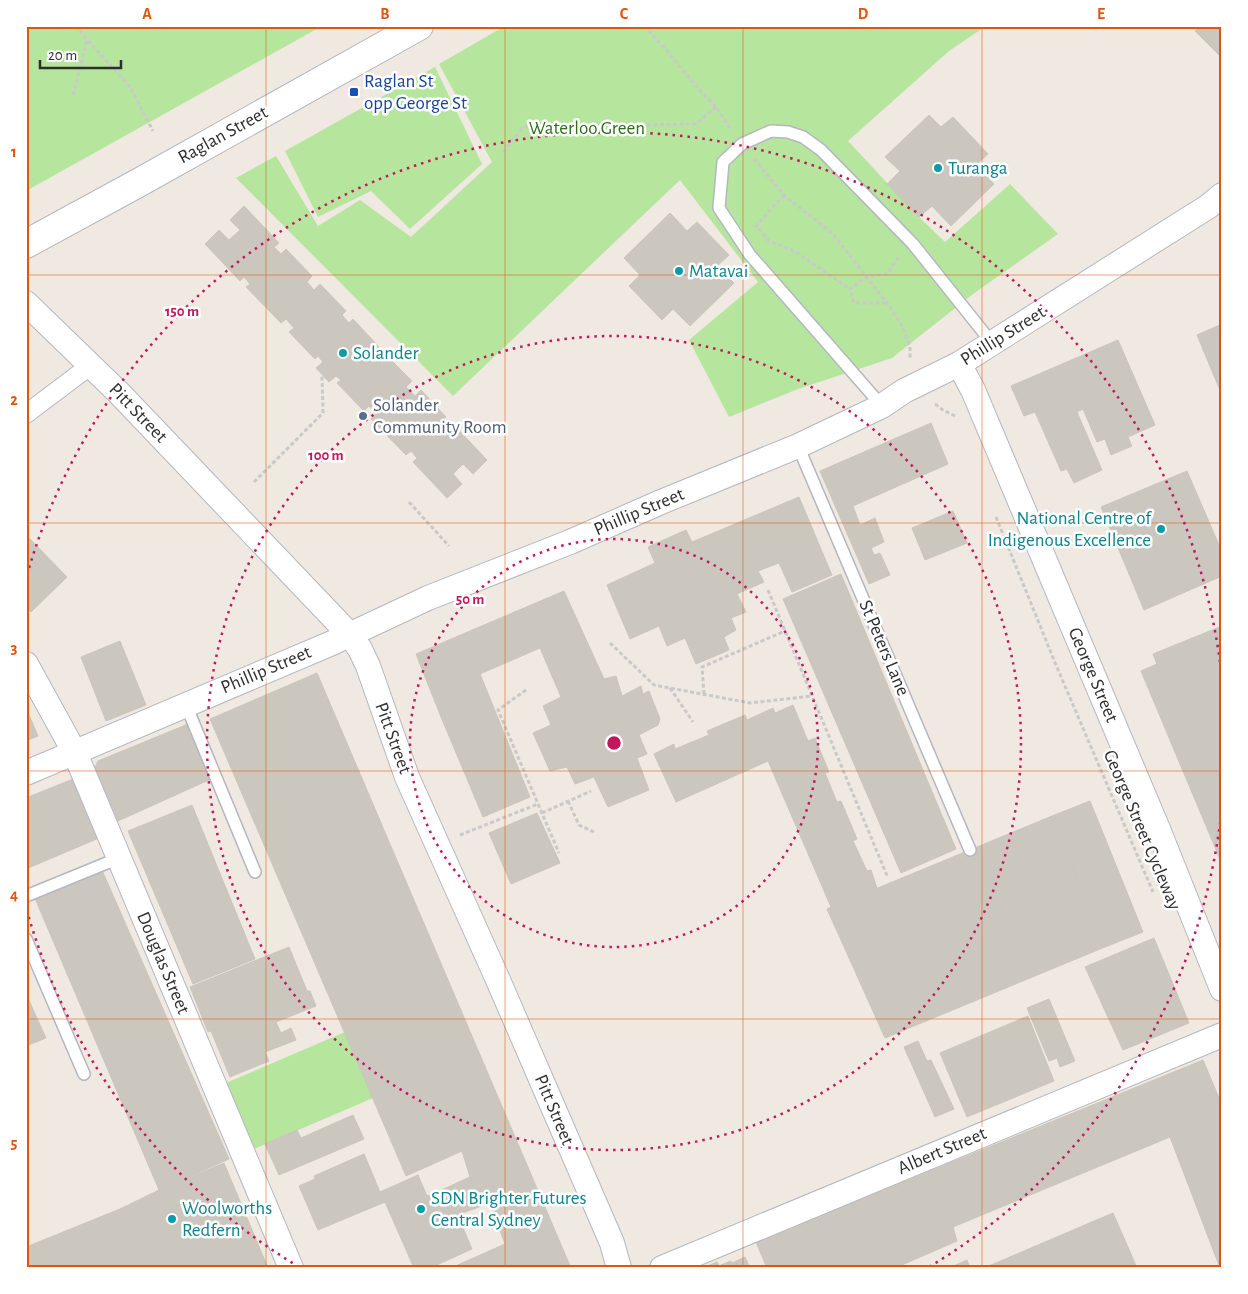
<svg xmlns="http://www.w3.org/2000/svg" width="1248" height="1294" font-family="'Alegreya Sans',sans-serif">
<rect width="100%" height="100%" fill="#efe9e1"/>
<g fill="#b6e59e">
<polygon points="26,26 322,26 26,191"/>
<polygon points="505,26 986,26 949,51 848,141 919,217 945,242 1010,184 1058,234 973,294 892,358 798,389 729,417 689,340 758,282 680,180 453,396 236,178 276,156 318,226 360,200 411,237 492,162 439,64"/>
<polygon points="435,67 482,164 410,229 371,191 318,217 285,151"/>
<polygon points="345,1032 373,1098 254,1149 226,1083"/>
</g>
<g fill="#cbc7bf" stroke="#cbc5ba">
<polygon points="1197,26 1222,26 1222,58 1195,31 1199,28"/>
<polygon points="929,115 941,127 953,117 988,154 976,165 994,184 951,226 932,206 919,217 887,184 900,171 885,157"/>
<polygon points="244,206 279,243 274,247 281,254 286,249 312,276 307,282 314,290 320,284 346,311 342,315 349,323 353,319 379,347 375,351 383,359 386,355 412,381 406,387 415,396 421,390 446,417 441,422 447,428 452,423 487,460 473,474 463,464 453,474 462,484 447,498 413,462 417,458 411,451 406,455 371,419 376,414 369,406 364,411 337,383 341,380 336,376 329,382 316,368 323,362 318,356 315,359 289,332 294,328 286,319 281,323 246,287 250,284 244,277 240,281 205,244 219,230 229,240 240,230 230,220"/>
<polygon points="670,213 687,231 697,222 729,255 717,266 734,283 690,326 673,309 662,320 629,286 640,275 624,258"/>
<polygon points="1222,324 1222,395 1197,335"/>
<polygon points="1118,340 1155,425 1128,437 1132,446 1111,455 1105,439 1097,442 1083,409 1077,412 1102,470 1074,483 1067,469 1061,471 1035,412 1024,416 1011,386"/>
<polygon points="931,423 948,464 853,506 860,525 875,518 884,542 871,548 874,555 880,553 890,575 869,584 820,471"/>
<polygon points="1187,471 1222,552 1222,576 1144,610 1101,507"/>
<polygon points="799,497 832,575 792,592 779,563 758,571 764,582 737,594 746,612 731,618 736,630 724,637 729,650 696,664 685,638 667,646 659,626 630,639 607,585 655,563 648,547 686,530 692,542"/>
<polygon points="953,511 967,543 925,560 912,528"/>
<polygon points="29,538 67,577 31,612 26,607 26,541"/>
<polygon points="841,574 956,849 901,873 783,599"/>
<polygon points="564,591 604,679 616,676 622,696 641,686 643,694 649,691 660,719 658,725 639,735 647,754 637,758 649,790 608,807 594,777 575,784 567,767 550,771 533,733 551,725 543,706 561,697 540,648 480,674 489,696 441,717 416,654"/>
<polygon points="1222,626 1222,864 1141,671 1157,664 1153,654"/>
<polygon points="120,641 146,705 106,721 81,657"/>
<polygon points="317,673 571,1268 451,1268 505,1244 490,1203 457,1215 446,1188 470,1177 462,1151 406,1176 210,719"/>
<polygon points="489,696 530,797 483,817 441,717"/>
<polygon points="793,705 808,741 815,738 829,772 825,773 837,802 841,801 857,839 853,841 867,871 871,870 877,888 831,907 768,761 676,802 654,754 674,744 675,749 709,735 707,731 745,715 747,720 773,708 775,713"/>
<polygon points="26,708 38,736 26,741"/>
<polygon points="188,724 211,779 118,821 95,767 98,761"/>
<polygon points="73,779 99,838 26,869 26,798"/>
<polygon points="1090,801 1143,932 1105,947 1052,816"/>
<polygon points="192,805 255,959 193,984 128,831"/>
<polygon points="537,813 560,863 511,884 489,833"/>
<polygon points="1052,816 1105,947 885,1038 827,909"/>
<polygon points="101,868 229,1159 159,1190 34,896"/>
<polygon points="1154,938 1189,1023 1123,1050 1085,967"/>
<polygon points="289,947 307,991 208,1032 190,987"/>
<polygon points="307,991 310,991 316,1006 276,1022 281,1033 291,1028 296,1040 265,1052 269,1061 230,1077 211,1031"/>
<polygon points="26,994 46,1038 26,1046"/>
<polygon points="1049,999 1075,1061 1060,1067 1057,1058 1049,1061 1027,1008"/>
<polygon points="1028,1016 1054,1081 967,1117 940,1053"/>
<polygon points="918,1041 927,1061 931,1060 954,1109 935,1117 904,1047"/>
<polygon points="1203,1060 1222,1105 1222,1268 1220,1268 1170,1137 953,1227 957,1241 895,1268 767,1268 756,1242"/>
<polygon points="353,1115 364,1139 279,1175 265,1144 297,1130 301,1138"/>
<polygon points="364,1154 380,1192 418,1175 427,1196 446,1188 472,1249 430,1268 414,1268 385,1202 318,1230 299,1186 315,1179 314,1176"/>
<polygon points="224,1163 268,1268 28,1268 26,1263 26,1247 120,1209 159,1190"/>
<polygon points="1113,1213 1137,1268 984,1268"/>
<polygon points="745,1257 750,1268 722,1268 721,1265 731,1261 732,1263"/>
<polygon points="967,1260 970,1268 949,1268"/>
<polygon points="717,1262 720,1268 703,1268"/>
</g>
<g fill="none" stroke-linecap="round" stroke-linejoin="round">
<g stroke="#b4b7c1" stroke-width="14">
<g id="service">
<polyline points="882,406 750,255 719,208 723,162 742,144 771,131 788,132 803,137 821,150 913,244 992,343"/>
<polyline points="798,446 970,850"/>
<polyline points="186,705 255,872"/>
<polyline points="26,896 119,858"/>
<polyline points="26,939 84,1074"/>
</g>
</g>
<g stroke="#b4b7c1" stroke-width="20">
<polyline id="pedestrian" points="26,414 91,365"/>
</g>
<g stroke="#b4b7c1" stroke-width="26">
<g id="minor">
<polyline points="26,303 119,393 350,635 360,649 368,666 407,777 498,980 612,1243 619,1268"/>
<polyline points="959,364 973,390 1158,829 1222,989"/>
<polyline points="26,664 75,753 291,1268"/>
<polyline points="26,773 332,643 428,598 570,542 661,502 798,446 882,406 904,391 959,364 1209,206 1222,195"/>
<polyline points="662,1268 1222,1035"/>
</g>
</g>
<g stroke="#b4b7c1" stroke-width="30">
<polyline id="tertiary" points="26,244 140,182 419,26"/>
</g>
<g stroke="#c9c9c9" stroke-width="3" stroke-dasharray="4 2.5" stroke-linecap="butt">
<polyline points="75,26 130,87 153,131"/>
<polyline points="644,26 666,50 701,92 716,107 731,129"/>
<polyline points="73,95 87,41"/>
<polyline points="503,152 523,127 696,124 716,107"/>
<polyline points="754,159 784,195 833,234 887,303 901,324 910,346 910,359"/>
<polyline points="784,195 756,226 769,241 796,252 850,289"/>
<polyline points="886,303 854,303 850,289 866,277 887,274 899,257"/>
<polyline points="935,404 943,410 955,416"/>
<polyline points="254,482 323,413 322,374"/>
<polyline points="409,502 449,546"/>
<polyline points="996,517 1056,665 1153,892"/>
<polyline points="768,590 888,878"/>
<polyline points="610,643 654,685 750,703 812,696"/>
<polyline points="670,688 693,722"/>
<polyline points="526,690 498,710 559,853"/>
<polyline points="704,694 702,667 785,631"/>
<polyline points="568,801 579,825 594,832"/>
<polyline points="542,813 591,791"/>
<polyline points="460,835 538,804"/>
</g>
<use href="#service" stroke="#fff" stroke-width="11"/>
<use href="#pedestrian" stroke="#fff" stroke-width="18"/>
<use href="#minor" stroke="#fff" stroke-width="24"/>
<use href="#tertiary" stroke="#fff" stroke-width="28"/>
</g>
<path fill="none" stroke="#df570e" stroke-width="1" stroke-opacity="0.55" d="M266,26V1268M505,26V1268M743,26V1268M982,26V1268M26,275H1222M26,523H1222M26,771H1222M26,1019H1222"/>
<g fill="none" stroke="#c2185b" stroke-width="2.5" stroke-dasharray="2.5 5">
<circle cx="614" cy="743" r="204"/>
<circle cx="614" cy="743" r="407"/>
<path d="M1222 807A611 611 0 0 1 929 1267M299 1267A611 611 0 0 1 27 911M27 575A611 611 0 0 1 1222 679"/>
</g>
<rect fill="#1a4fb4" stroke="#fff" stroke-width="2" x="349" y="87" width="10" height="10" rx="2.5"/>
<g fill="#0f9aa8" stroke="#fff" stroke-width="2">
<circle cx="938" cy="168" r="5"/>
<circle cx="679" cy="271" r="5"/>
<circle cx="343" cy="353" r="5"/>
<circle cx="1161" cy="529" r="5"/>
<circle cx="421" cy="1209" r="5"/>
<circle cx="172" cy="1219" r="5"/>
</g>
<circle fill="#5c6f8a" stroke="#fff" stroke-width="2" cx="363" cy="416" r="5"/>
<g text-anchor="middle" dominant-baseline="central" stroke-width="5" stroke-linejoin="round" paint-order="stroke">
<g font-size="19" fill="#164399" stroke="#fff" text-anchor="start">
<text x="364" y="81">Raglan St<tspan x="364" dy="22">opp George St</tspan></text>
</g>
<g font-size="19" fill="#2c6e1b" stroke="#fff">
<text x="587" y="128">Waterloo Green</text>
</g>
<g font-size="19" fill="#2e2e2e" stroke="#fff">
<text transform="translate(223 135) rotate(-29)">Raglan Street</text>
<text transform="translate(1003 336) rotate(-32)">Phillip Street</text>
<text transform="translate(138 413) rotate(46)">Pitt Street</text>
<text transform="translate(639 512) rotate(-23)">Phillip Street</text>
<text transform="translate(884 648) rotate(67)">St Peters Lane</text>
<text transform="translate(266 670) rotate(-23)">Phillip Street</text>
<text transform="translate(1093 675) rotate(67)">George Street</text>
<text transform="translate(393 738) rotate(70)">Pitt Street</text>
<text transform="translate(1142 830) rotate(67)">George Street Cycleway</text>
<text transform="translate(163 963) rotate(67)">Douglas Street</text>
<text transform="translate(554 1110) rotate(67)">Pitt Street</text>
<text transform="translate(942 1151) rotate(-23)">Albert Street</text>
</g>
<g font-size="19" fill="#0d838f" stroke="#fff" text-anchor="start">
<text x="948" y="168">Turanga</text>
<text x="689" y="271">Matavai</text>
<text x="353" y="353">Solander</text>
<text x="1151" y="518" text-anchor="end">National Centre of<tspan x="1151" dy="22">Indigenous Excellence</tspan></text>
<text x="431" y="1198">SDN Brighter Futures<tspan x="431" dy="22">Central Sydney</tspan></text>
<text x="182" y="1208">Woolworths<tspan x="182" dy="22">Redfern</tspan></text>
</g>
<g font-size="19" fill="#4e5e75" stroke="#fff" text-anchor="start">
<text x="373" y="405">Solander<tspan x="373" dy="22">Community Room</tspan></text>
</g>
</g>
<circle cx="614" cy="743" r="8" fill="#c2185b" stroke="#fff" stroke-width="2.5"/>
<g font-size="15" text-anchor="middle" font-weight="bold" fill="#c2185b" stroke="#fff" stroke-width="5" stroke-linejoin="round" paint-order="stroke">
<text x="182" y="316">150 m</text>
<text x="326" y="460">100 m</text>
<text x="470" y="604">50 m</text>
</g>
<rect width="1248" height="1294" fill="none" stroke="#ffffff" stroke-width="55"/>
<path d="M40 60v8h81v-8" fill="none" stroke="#2e2e2e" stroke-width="2.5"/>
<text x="48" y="60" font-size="15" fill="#2e2e2e" stroke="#ffffff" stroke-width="4" paint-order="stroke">20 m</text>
<rect x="28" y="28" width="1192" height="1238" fill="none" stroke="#df570e" stroke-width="2"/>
<g font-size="16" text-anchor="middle" font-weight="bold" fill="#df570e">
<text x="147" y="19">A</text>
<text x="385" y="19">B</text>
<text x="624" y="19">C</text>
<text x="863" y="19">D</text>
<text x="1101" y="19">E</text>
<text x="14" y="157">1</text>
<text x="14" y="405">2</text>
<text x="14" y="653">3</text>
<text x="14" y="900">4</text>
<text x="14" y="1148">5</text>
</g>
</svg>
